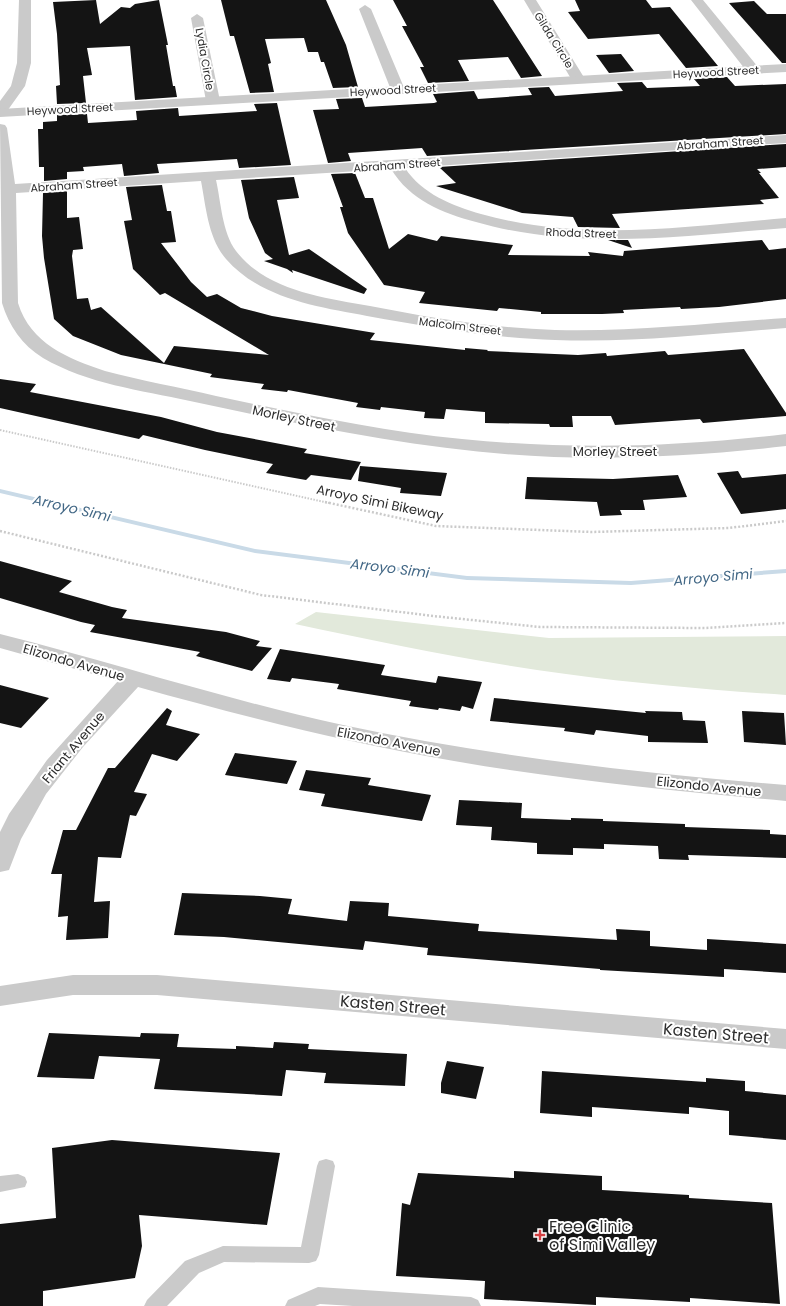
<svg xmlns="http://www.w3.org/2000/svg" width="786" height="1306" font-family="Poppins,sans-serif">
	<rect width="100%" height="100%" fill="#fff"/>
	<path fill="#e2e9db" d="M 316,612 L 549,638 L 786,636 L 786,695 C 713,690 639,684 566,674 C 475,662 385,643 295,624 Z"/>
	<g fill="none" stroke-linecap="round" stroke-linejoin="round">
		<path fill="#c9dae7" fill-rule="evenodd" d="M 0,489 L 255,549 L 467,576 L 631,581 L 786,569 L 786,573 L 631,585 L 467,580 L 255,553 L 0,493 Z"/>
	</g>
	<path fill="#141414" d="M 96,0 L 100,24 L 121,7 L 130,8 L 135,4 L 159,0 L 168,45 L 166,45 L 173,86 L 175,86 L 177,97 L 135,100 L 130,46 L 87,48 L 92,75 L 83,76 L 86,103 L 57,104 L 56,86 L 60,85 L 57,34 L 53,2 Z
		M 221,0 L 326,0 L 346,45 L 358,87 L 333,88 L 324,62 L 321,62 L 318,52 L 308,52 L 304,38 L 265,39 L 271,63 L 268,64 L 274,92 L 250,93 L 234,36 L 230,36 Z
		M 393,0 L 493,0 L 542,76 L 521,78 L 508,57 L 458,60 L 469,81 L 428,83 L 420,67 L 424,67 L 402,26 L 407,26 Z
		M 575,0 L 646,0 L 652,8 L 670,7 L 718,66 L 686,68 L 659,34 L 588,39 L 568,12 L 580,11 Z
		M 754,1 L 767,14 L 786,14 L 786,63 L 782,63 L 729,3 Z
		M 621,54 L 634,71 L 609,73 L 596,55 Z
		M 727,77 L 735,86 L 786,84 L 786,134 L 427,156 L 422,148 L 348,153 L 351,161 L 328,163 L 313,110 L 339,109 L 336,99 L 362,98 L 365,107 L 434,103 L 437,102 L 433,94 L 474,91 L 478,99 L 532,95 L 528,88 L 549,87 L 555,96 L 623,91 L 617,83 L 642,82 L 647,88 L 700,86 L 694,79 Z
		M 277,103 L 291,165 L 239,168 L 237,159 L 157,164 L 159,173 L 124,176 L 122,164 L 83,167 L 84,171 L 67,172 L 67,179 L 44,181 L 44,167 L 39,167 L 38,129 L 43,129 L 43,122 L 57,121 L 57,115 L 87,114 L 88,123 L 137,120 L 136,111 L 178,108 L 179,116 L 257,111 L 254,104 Z
		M 786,144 L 786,167 L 757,169 L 761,173 L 759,173 L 779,198 L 760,200 L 764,204 L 612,214 L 620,228 L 578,227 L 573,217 L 522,213 L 436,186 L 456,183 L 439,167 Z
		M 355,173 L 365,198 L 373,198 L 389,249 L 408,234 L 437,241 L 441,236 L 513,245 L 508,255 L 590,256 L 588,252 L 623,256 L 624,251 L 762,240 L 769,250 L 786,248 L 786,299 L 719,307 L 681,309 L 680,307 L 623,310 L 624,313 L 602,314 L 541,314 L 541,312 L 499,308 L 497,311 L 419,303 L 425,292 L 384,285 L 348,233 L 340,207 L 343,207 L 331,174 Z
		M 294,177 L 299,198 L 277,200 L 289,255 L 309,249 L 367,289 L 364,294 L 292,270 L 293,273 L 287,269 L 264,261 L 273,259 L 265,253 L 249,218 L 241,180 Z
		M 162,185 L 167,211 L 171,211 L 176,242 L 161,243 L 191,282 L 207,297 L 217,294 L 241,308 L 272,316 L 375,333 L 370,340 L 465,350 L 465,348 L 488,350 L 487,351 L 578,355 L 606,353 L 607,356 L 665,351 L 668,355 L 744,349 L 786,413 L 786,416 L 703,423 L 700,419 L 615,425 L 611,416 L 572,416 L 573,427 L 550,427 L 549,424 L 485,423 L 485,412 L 446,409 L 444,419 L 424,418 L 425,412 L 381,407 L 380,410 L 356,407 L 358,403 L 288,390 L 287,392 L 261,389 L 264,384 L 210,377 L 212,374 L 121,355 L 73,336 L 54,319 L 44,258 L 42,236 L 43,193 L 67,191 L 67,218 L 79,217 L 83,249 L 73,250 L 72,256 L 77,299 L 88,298 L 91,310 L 101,307 L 164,363 L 174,346 L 269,355 L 165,293 L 160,295 L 133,269 L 124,221 L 132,220 L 126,187 Z
		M 608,240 L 628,240 L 632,248 Z
		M 0,379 L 36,384 L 30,392 L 161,417 L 217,432 L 307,449 L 304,453 L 361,462 L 351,480 L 311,475 L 306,480 L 266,473 L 273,464 L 205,450 L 143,435 L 139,439 L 0,408 Z
		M 360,466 L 447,473 L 441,496 L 400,493 L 401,488 L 358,481 Z
		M 738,471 L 742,478 L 786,474 L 786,509 L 741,514 L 717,473 Z
		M 678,475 L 687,497 L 643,500 L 645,510 L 620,510 L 622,515 L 600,516 L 597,502 L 525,499 L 527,477 L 613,479 Z
		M 0,561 L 72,581 L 59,592 L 112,607 L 127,610 L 122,618 L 226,632 L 260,641 L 256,646 L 272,648 L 252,671 L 196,656 L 200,652 L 90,632 L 95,625 L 81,622 L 0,598 Z
		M 280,649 L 385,665 L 381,675 L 436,683 L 438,676 L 482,682 L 473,709 L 462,706 L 460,711 L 439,708 L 438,710 L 409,706 L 411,701 L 337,689 L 339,684 L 292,678 L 290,682 L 267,679 Z
		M 0,685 L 49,698 L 21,728 L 0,723 Z
		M 494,698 L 646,713 L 645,711 L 682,712 L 683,720 L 705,721 L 708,743 L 648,742 L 648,736 L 596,730 L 594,735 L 564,731 L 565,728 L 490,721 Z
		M 167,708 L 172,711 L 166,725 L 200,734 L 177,761 L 152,754 L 134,792 L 147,794 L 136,816 L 130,815 L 121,858 L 98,857 L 94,902 L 110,901 L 108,938 L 66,940 L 68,916 L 58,917 L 62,874 L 51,874 L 63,830 L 76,830 L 108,768 L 115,768 Z
		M 742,711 L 784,713 L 786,745 L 744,742 Z
		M 235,753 L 297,761 L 287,784 L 225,775 Z
		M 306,770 L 371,778 L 368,785 L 431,795 L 422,821 L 321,806 L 325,794 L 299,790 Z
		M 459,800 L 522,803 L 521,818 L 571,820 L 571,818 L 603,819 L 603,821 L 685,824 L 685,827 L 770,830 L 770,834 L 786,835 L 786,858 L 688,855 L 689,860 L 659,859 L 658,846 L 604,844 L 604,849 L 573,848 L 573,855 L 537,854 L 537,843 L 491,840 L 492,827 L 456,825 Z
		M 182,893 L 260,896 L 292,899 L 288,914 L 347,921 L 350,901 L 389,903 L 388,916 L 479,924 L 478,931 L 617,940 L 616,929 L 650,931 L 650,946 L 707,950 L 707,939 L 786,944 L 786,973 L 724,969 L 724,977 L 600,970 L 600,969 L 427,955 L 428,948 L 365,941 L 363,950 L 224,937 L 174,935 Z
		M 49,1033 L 140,1037 L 141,1033 L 179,1034 L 177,1047 L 236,1049 L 236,1046 L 273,1048 L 274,1042 L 309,1044 L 308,1049 L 407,1054 L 405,1086 L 324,1083 L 326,1073 L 286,1070 L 282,1096 L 154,1089 L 160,1059 L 99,1056 L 94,1079 L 37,1077 Z
		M 447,1061 L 484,1067 L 476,1099 L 441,1093 L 441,1083 Z
		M 542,1071 L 706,1082 L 706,1078 L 745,1081 L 745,1091 L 786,1095 L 786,1140 L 729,1135 L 729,1111 L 689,1107 L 689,1114 L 592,1107 L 592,1117 L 540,1113 Z
		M 112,1140 L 280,1153 L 267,1225 L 139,1215 L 142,1246 L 135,1278 L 43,1291 L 43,1306 L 0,1306 L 0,1224 L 56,1218 L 52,1148 Z
		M 514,1171 L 602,1176 L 602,1190 L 689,1195 L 689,1198 L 772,1203 L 780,1304 L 690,1298 L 690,1302 L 596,1297 L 596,1305 L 484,1299 L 485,1281 L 396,1276 L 402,1203 L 410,1205 L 418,1173 L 514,1178 Z"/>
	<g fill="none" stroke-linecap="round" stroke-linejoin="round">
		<path stroke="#cacaca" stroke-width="2" stroke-dasharray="1.5 1.5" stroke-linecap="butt" d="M 0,430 L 329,503"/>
		<path stroke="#cacaca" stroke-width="2.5" stroke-dasharray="2 2" stroke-linecap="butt" d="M 325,502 L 436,526 L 592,532 L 729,528 L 786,521
			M 0,531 L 261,595 L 433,616 L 540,627 L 705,628 L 786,623"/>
		<path fill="#cacaca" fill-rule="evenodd" d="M 326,1159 L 333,1161 L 335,1166 L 319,1255 L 316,1261 L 309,1263 L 224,1262 L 199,1273 L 167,1306 L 144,1306 L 147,1300 L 185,1261 L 223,1246 L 301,1247 L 317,1166 L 319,1161 Z
			M 18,1174 L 25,1177 L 27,1182 L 25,1187 L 0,1192 L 0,1176 Z
			M 318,1287 L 471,1297 L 478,1300 L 481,1306 L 353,1306 L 320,1304 L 315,1306 L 285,1306 L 288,1300 Z"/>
		<path fill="#cacaca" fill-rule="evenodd" d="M 19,0 L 31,0 L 31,63 L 25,86 L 5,114 L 0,115 L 0,101 L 11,86 L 17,63 Z
			M 524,0 L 536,0 L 585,79 L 583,82 L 573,82 Z
			M 691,0 L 703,0 L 758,67 L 760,70 L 758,73 L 748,73 Z
			M 365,5 L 371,9 L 405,90 L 403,93 L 393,93 L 391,90 L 359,9 Z
			M 197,14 L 203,18 L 220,101 L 218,104 L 208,104 L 206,101 L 191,18 Z
			M 0,124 L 5,125 L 7,128 L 15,184 L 786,135 L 786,143 L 405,168 C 422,194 453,206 481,214 C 581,242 685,227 786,218 L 786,228 C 683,236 577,251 476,222 C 442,213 410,200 391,169 L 216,180 C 221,202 222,232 236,251 C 267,291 324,298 370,306 C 431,318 492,328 555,330 C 632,332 709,323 786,318 L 786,328 C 709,334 632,343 555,340 C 491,338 430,327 367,316 C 318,307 261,299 226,259 C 208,238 206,207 201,181 L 16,193 L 18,303 C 31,344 67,358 105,371 C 142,381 179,387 216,396 C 297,413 379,431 462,439 C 570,450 678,447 786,434 L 786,446 C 709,455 632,459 554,457 C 430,452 311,427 190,401 C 140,390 88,384 43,358 C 22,345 9,326 2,303 Z
			M 0,634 C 115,663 227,700 343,725 C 489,756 637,773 786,785 L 786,801 C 675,791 564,780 454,761 C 347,743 242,716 138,687 L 83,747 L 46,794 L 21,839 L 9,870 L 0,872 L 0,832 L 9,814 L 47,760 L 118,681 L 0,648 Z
			M 73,975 L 157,975 L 786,1029 L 786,1049 L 157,995 L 73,995 L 0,1006 L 0,986 Z"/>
		<path fill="#cacaca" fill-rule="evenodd" d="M 786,64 L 786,72 L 0,117 L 0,109 Z"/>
	</g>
	<path fill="#d43f41" stroke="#fff" stroke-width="1.5" d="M538 1229h4v4h4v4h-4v4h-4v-4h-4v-4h4z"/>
	<g text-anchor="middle" stroke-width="4" stroke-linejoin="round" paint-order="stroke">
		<g font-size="11" fill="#2d2d2d" stroke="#fff">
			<text transform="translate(554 40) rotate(58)" y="4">Gilda Circle</text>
			<text transform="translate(205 59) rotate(80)" y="4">Lydia Circle</text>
			<text transform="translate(716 72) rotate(-3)" y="4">Heywood Street</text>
			<text transform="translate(393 90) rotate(-3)" y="4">Heywood Street</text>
			<text transform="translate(70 109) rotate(-3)" y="4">Heywood Street</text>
			<text transform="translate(720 143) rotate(-4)" y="4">Abraham Street</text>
			<text transform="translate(397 165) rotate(-4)" y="4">Abraham Street</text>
			<text transform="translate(74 185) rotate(-4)" y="4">Abraham Street</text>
			<text transform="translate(581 233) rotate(2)" y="4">Rhoda Street</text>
			<text transform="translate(460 326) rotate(7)" y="4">Malcolm Street</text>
		</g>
		<g font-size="13" fill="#2d2d2d" stroke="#fff">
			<text transform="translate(294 418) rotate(12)" y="5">Morley Street</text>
			<text x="615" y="456">Morley Street</text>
			<text transform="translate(380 502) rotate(12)" y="5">Arroyo Simi Bikeway</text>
			<text transform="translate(74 662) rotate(16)" y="5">Elizondo Avenue</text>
			<text transform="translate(389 741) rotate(11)" y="5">Elizondo Avenue</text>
			<text transform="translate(73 747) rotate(-50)" y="5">Friant Avenue</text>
			<text transform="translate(709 786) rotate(6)" y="5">Elizondo Avenue</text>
		</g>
		<g font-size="14" font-style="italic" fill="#436886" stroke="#fff">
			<text transform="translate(72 508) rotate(13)" y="5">Arroyo Simi</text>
			<text transform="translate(390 568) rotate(7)" y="5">Arroyo Simi</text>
			<text transform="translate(713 577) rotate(-5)" y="5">Arroyo Simi</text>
		</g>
		<g font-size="16" fill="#2d2d2d" stroke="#fff">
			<text transform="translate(393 1005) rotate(5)" y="6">Kasten Street</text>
			<text transform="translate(716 1033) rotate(5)" y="6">Kasten Street</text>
		</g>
		<g font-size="16" fill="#2d2d2d" stroke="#fff" text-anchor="start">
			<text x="549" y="1232">Free Clinic<tspan x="549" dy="18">of Simi Valley</tspan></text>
		</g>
	</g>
</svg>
